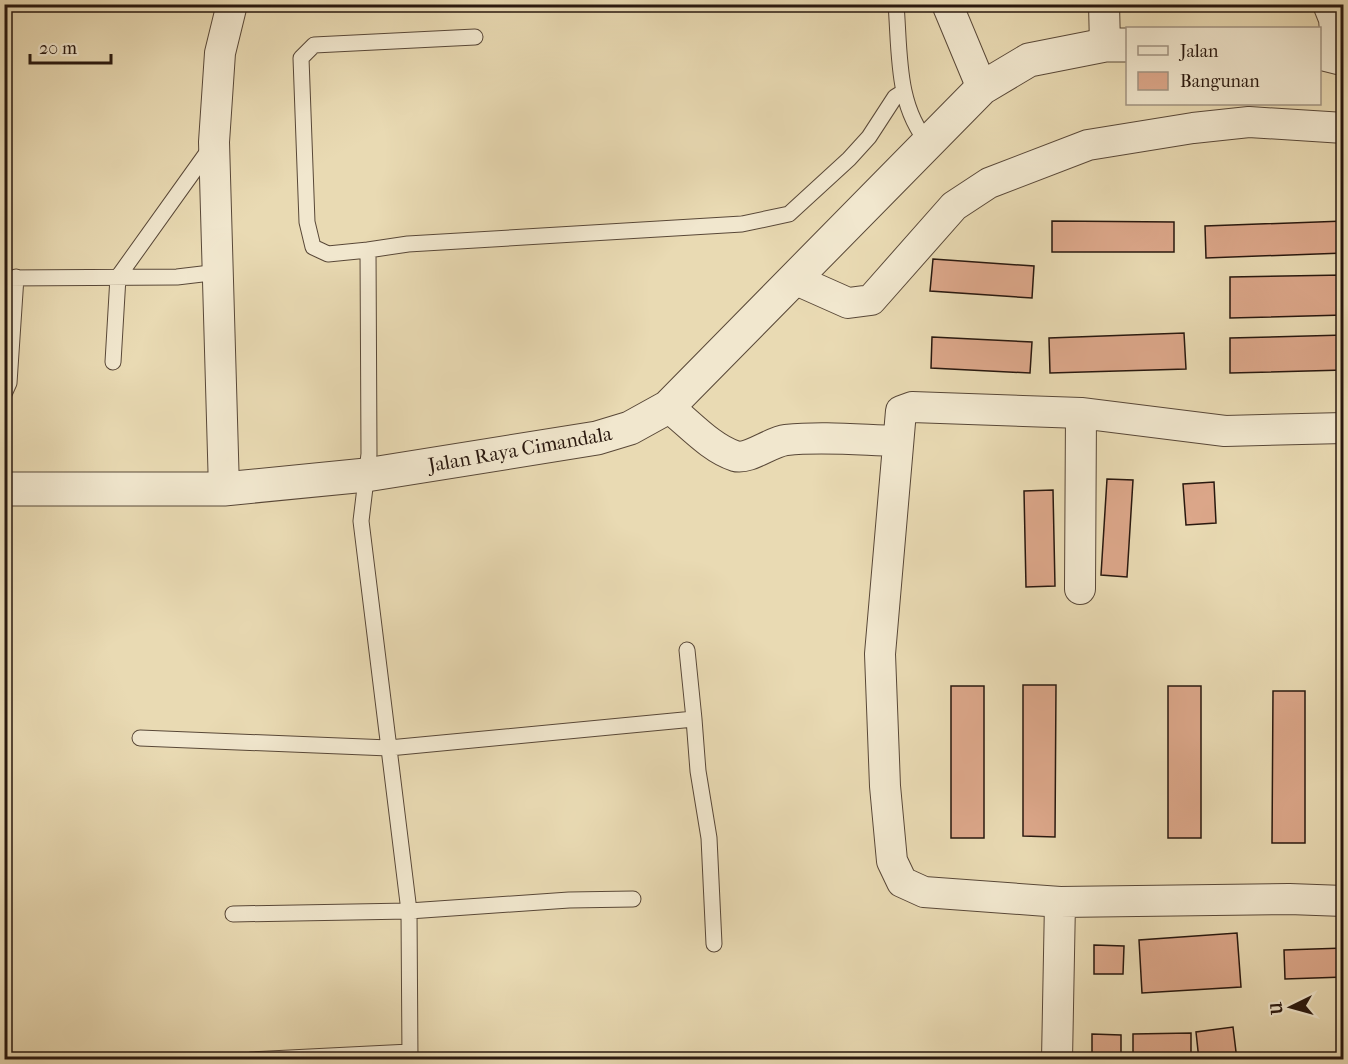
<svg xmlns="http://www.w3.org/2000/svg" width="1348" height="1064" font-family="'IM FELL French Canon',serif">
	<rect width="100%" height="100%" fill="#e9dab3"/>
	<filter id="stains"><feTurbulence type="fractalNoise" baseFrequency=".00333" numOctaves="4"/><feColorMatrix values="0 0 0 0 .2 0 0 0 0 .09 0 0 0 0 .02 0 0 0 .5 -.17"/></filter>
	<radialGradient id="worn" r=".72"><stop offset=".6" stop-color="#630" stop-opacity="0"/><stop offset="1" stop-color="#630" stop-opacity=".3"/></radialGradient>
	<path fill="#dca78a" stroke="#29180f" stroke-width="1.5" d="M 1167,4 L 1225,4 L 1225,9 Z
		M 1052,221 L 1174,222 L 1174,252 L 1052,252 Z
		M 1344,221 L 1344,253 L 1206,258 L 1205,226 Z
		M 933,259 L 1034,266 L 1032,298 L 930,291 Z
		M 1344,275 L 1344,315 L 1230,318 L 1230,277 Z
		M 1184,333 L 1186,369 L 1050,373 L 1049,338 Z
		M 1344,335 L 1344,370 L 1230,373 L 1230,338 Z
		M 932,337 L 1032,342 L 1030,373 L 931,368 Z
		M 1107,479 L 1133,480 L 1127,577 L 1101,575 Z
		M 1214,482 L 1216,523 L 1186,525 L 1183,484 Z
		M 1053,490 L 1055,586 L 1026,587 L 1024,491 Z
		M 1023,685 L 1056,685 L 1055,837 L 1023,836 Z
		M 951,686 L 984,686 L 984,838 L 951,838 Z
		M 1168,686 L 1201,686 L 1201,838 L 1168,838 Z
		M 1273,691 L 1305,691 L 1305,843 L 1272,843 Z
		M 1237,933 L 1241,987 L 1142,993 L 1139,940 Z
		M 1094,945 L 1124,946 L 1123,974 L 1094,974 Z
		M 1344,948 L 1344,977 L 1285,979 L 1284,950 Z
		M 1233,1027 L 1237,1060 L 1199,1060 L 1196,1032 Z
		M 1191,1033 L 1191,1060 L 1133,1060 L 1133,1034 Z
		M 1092,1034 L 1121,1035 L 1121,1060 L 1092,1060 Z"/>
	<g fill="none" stroke-linecap="round" stroke-linejoin="round">
		<defs>
			<path id="service" d="M 896,4 C 900,53 896,106 929,144
				M 368,250 L 328,254 L 313,247 L 307,222 L 301,58 L 314,45 L 475,37
				M 4,278 L 177,277 L 219,272
				M 113,362 L 118,277 L 211,147
				M 4,394 L 9,383 L 16,277
				M 694,719 L 698,771 L 709,838 L 714,944
				M 140,738 L 389,748 L 694,719 L 687,650
				M 233,914 L 409,911 L 569,900 L 633,899
				M 251,1060 L 410,1052
				M 410,1060 L 409,911 L 361,521 L 369,454 L 368,250 L 408,244 L 742,224 L 789,214 L 849,159 L 869,137 L 895,97 L 903,92"/>
			<path id="minor" d="M 947,4 L 982,88
				M 1104,4 L 1105,45
				M 1328,4 L 1334,19 L 1337,56
				M 794,279 L 848,303 L 871,300 L 954,206 L 989,183 L 1088,145 L 1193,128 L 1249,122 L 1344,128
				M 668,407 C 688,422 710,448 735,456 C 749,460 770,442 786,440 C 823,436 861,440 897,441
				M 1344,428 L 1225,431 L 1081,413 L 912,407 L 901,411 L 880,654 L 885,786 L 892,861 L 902,882 L 924,892 L 1060,902 L 1289,899 L 1344,901
				M 224,489 L 214,142 L 220,53 L 232,4
				M 1080,589 L 1081,413
				M 1057,1060 L 1060,902"/>
			<path id="tertiary" d="M 1320,53 L 1344,59
				M 4,489 L 224,489 L 366,475 L 597,438 L 630,428 L 668,407 L 982,88 L 1029,60 L 1105,45 L 1128,45"/>
		</defs>
		<use href="#service" stroke="#594838" stroke-width="17"/>
		<use href="#minor" stroke="#594838" stroke-width="32"/>
		<use href="#tertiary" stroke="#594838" stroke-width="35"/>
		<use href="#service" stroke="#f1e7ce" stroke-width="15"/>
		<use href="#minor" stroke="#f1e7ce" stroke-width="30"/>
		<use href="#tertiary" stroke="#f1e7ce" stroke-width="33"/>
	</g>
	<g text-anchor="middle" stroke-width="4.5" stroke-linejoin="round" paint-order="stroke">
		<g font-size="20" fill="#29180f" stroke="#f1e7ce">
			<text transform="translate(520 449) rotate(-10)" y="7">Jalan Raya Cimandala</text>
		</g>
	</g>
	<rect width="1348" height="1064" fill="none" stroke="#e9dab3" stroke-width="24"/>
	<rect x="6" y="6" width="1336" height="1052" fill="none" stroke="#29180f" stroke-width="3"/>
	<rect x="12" y="12" width="1324" height="1040" fill="none" stroke="#29180f" stroke-width="1.5"/>
	<rect x="1126" y="27" width="195" height="78" fill="#f1e7ce" stroke="#a19482" stroke-width="1.5"/>
	<rect x="1138" y="46" width="30" height="9" fill="#f1e7ce" stroke="#a19482" stroke-width="1.5"/>
	<text x="1180" y="57" font-size="18" fill="#29180f">Jalan</text>
	<rect x="1138" y="72" width="30" height="18" fill="#dca78a" stroke="#a19482" stroke-width="1.5"/>
	<text x="1180" y="87" font-size="18" fill="#29180f">Bangunan</text>
	<g transform="translate(1291 1007) rotate(265)" stroke="#f1e7ce" stroke-width="4.5" paint-order="stroke">
	<path d="M0-4.5L10 22L0 15L-10 22Z" fill="#29180f"/>
	<text y="-9" font-size="16" font-weight="bold" text-anchor="middle" fill="#29180f">U</text>
	</g>
	<path d="M30 54v9h81v-9" fill="none" stroke="#29180f" stroke-width="3"/>
	<text x="39" y="54" font-size="18" fill="#29180f" stroke="#f1e7ce" stroke-width="4.5" paint-order="stroke">20 m</text>
	<rect width="100%" height="100%" filter="url(#stains)"/>
	<rect width="100%" height="100%" fill="url(#worn)"/>
</svg>
